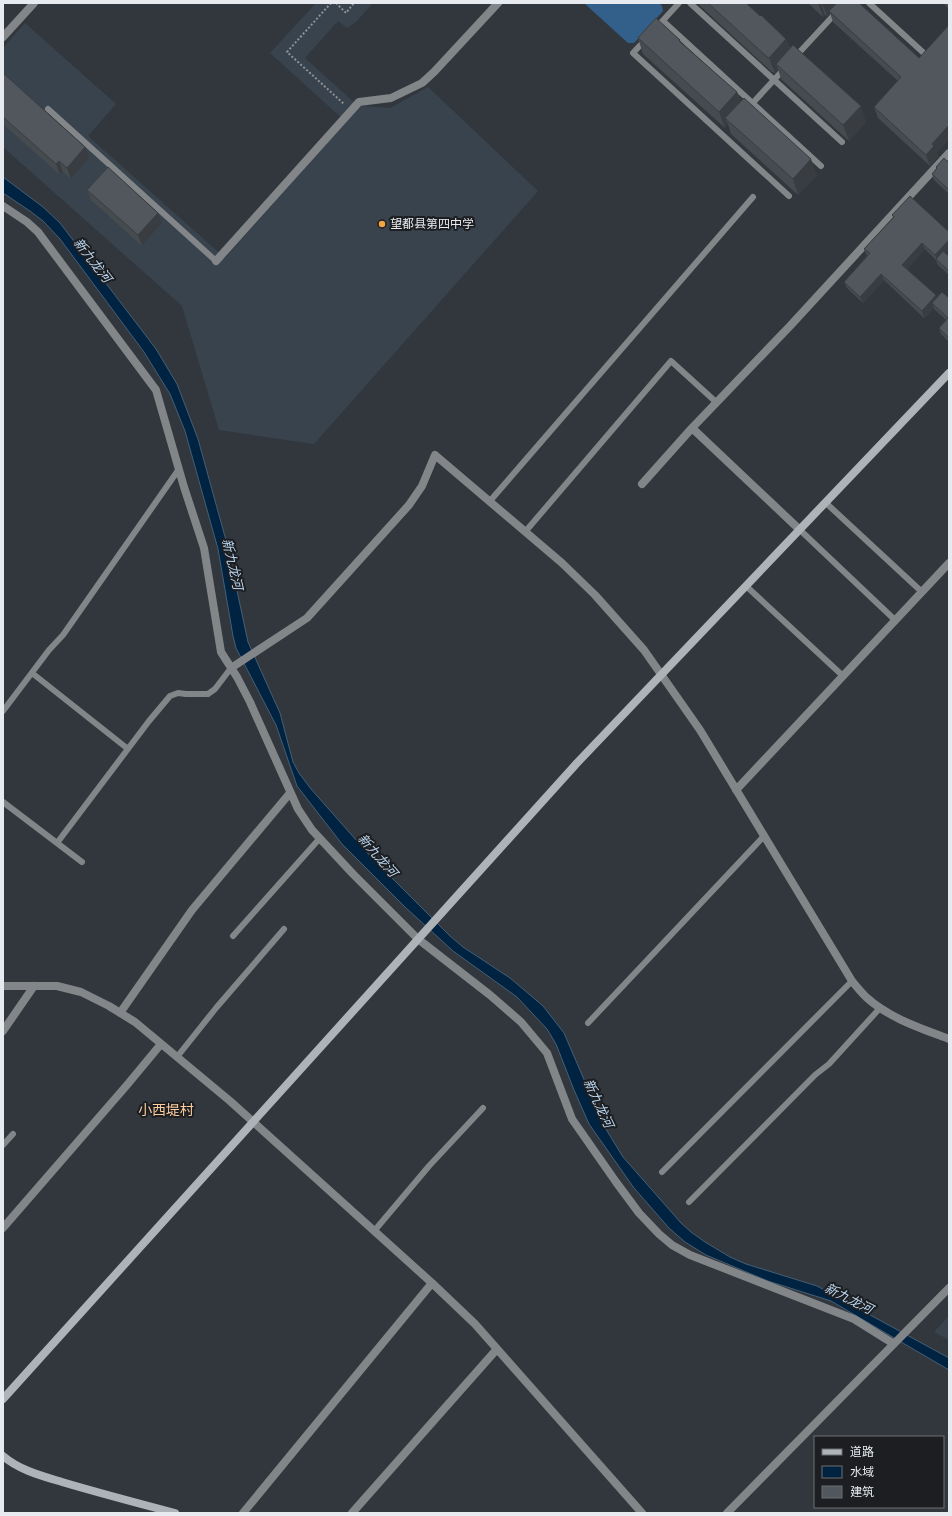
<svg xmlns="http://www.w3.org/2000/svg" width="952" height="1516" font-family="'Noto Serif','Noto Sans SC',serif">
	<rect width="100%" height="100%" fill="#32373d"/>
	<path fill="#39434d" d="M 316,3 L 373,3 L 356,22 L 347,28 L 338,21 L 305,58 L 359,107 L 360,106 L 390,108 L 428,87 L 538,191 L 314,444 L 219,430 L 182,306 L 3,147 L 3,48 L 25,23 L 116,104 L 88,136 L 225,258 L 346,122 L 270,53 Z
		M 949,1316 L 949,1340 L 934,1332 Z"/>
	<path fill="#32608a" d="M 584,3 L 659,3 L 662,6 L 663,11 L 634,43 L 628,43 Z"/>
	<path fill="#002342" stroke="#455f76" d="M 3,177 L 43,207 L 60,223 L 156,349 L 177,384 L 198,439 L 227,544 L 248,642 L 280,713 L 293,762 L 299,773 L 311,789 L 372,858 L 450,936 L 463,947 L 510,978 L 543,1006 L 564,1033 L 604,1126 L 623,1157 L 681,1223 L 691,1232 L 705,1242 L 730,1257 L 746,1264 L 817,1286 L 949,1358 L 949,1370 L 831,1301 L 768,1281 L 706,1255 L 685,1242 L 669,1228 L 634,1188 L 589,1124 L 574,1090 L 556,1044 L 547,1029 L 517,997 L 453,951 L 405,907 L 342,844 L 297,786 L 276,725 L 236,648 L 233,636 L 218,549 L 185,431 L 170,394 L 144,352 L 60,239 L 43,221 L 30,211 L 3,193 Z"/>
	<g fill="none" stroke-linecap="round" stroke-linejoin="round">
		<path stroke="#8d9297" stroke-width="2" stroke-dasharray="2 2" stroke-linecap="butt" d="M 331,3 L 287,52 L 344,104
			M 336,3 L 346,13 L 354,3"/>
		<path stroke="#838689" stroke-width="6" d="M 690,3 L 842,142
			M 869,3 L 927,56
			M 663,21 L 821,166
			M 656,28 L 679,3
			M 646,39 L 633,53 L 789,196
			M 796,56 L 845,3
			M 750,106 L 784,69
			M 48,109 L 216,261
			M 490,501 L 753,197
			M 826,503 L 922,592
			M 800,530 L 895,620
			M 525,532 L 671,361 L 716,402
			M 746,586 L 843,676
			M 32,673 L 128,749
			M 3,711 L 49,650 L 63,635 L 179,469
			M 3,802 L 82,862
			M 57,843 L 149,721 L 170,696 L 178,693 L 186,694 L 208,694 L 215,689 L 231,668
			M 233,936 L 320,838
			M 588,1023 L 764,836
			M 177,1057 L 216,1008 L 284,929
			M 3,1145 L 13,1134
			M 662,1172 L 852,981
			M 689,1202 L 815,1075 L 829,1064 L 880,1008
			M 375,1230 L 429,1166 L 483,1108"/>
		<path stroke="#838689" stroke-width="8" d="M 3,37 L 34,3
			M 3,206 L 27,222 L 38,232 L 156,390 L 184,487 L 204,548 L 221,652 L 237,677 L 250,702 L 298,809 L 312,830 L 353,874 L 418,939 L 490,995 L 521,1022 L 547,1053 L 572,1119 L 616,1182 L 639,1213 L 659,1234 L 672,1245 L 690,1255 L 854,1319 L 894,1344
			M 216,261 L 359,102 L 391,98 L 422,83 L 434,72 L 498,3
			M 692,428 L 800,530
			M 642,484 L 692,428 L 790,326 L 949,153
			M 231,668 L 307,618 L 409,505 L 422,486 L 435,455 L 562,563 L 595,595 L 644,650 L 700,730 L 852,981 C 856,986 861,992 866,997 C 889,1018 920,1028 949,1039
			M 736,790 L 949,563
			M 3,986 L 57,986 L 81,992 L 109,1006 L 135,1022 L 230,1101 L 432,1283 L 475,1324 L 642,1513
			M 120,1013 L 192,910 L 290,793
			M 3,1031 L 34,986
			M 3,1228 L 127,1085 L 161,1044
			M 243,1513 L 432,1283
			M 352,1513 L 497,1349
			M 727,1513 L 949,1288"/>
		<path stroke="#aeb3b7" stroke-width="8" d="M 3,1399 L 577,763 L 949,373
			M 3,1456 C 19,1470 42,1476 62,1482 C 99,1493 137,1503 175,1513"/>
	</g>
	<path fill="#464b50" d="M 697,3 L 746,3 L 760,16 L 786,39 L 790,48 L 866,122 L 849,141 L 781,79 L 778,69 L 775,73 L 772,72 Z
		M 808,3 L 859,3 L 919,58 L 937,153 L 938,157 L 930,166 L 878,118 L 874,107 L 898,81 L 833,22 L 830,13 L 827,16 L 825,15 L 823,17 Z
		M 943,3 L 949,3 L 949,9 Z
		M 638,38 L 680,40 L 681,43 L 737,92 L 741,102 L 817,175 L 798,195 L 731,134 L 728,124 L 725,128 L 643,54 Z
		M 3,73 L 89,158 L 71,179 L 63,172 L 60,175 L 3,124 Z
		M 949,163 L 949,194 L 934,180 L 932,174 L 936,169 L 936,167 Z
		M 87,190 L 162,223 L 142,246 L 91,200 Z
		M 892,215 L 949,232 L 949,249 L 945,253 L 949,256 L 949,275 L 938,265 L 936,260 L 925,249 L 907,269 L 936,295 L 937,298 L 949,298 L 949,342 L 941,334 L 939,328 L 946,320 L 934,309 L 934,308 L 924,318 L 884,280 L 863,303 L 847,288 L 844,282 L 867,256 L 864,249 L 893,217 Z"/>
	<path fill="#393d41" d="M 818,3 L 821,3 L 825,15 L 823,17 Z
		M 822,3 L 839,3 L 829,11 L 830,13 L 827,16 Z
		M 786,39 L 792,54 L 776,64 L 778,69 L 775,73 L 769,58 Z
		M 737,92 L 743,108 L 725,118 L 728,124 L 725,128 L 719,112 Z
		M 861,106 L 866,122 L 849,141 L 843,125 Z
		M 949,125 L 949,140 L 937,153 L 938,157 L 930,166 L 926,155 L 932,144 Z
		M 85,147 L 89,158 L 71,179 L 67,168 Z
		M 811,159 L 817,175 L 798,195 L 793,179 Z
		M 59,161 L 63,172 L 60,175 L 56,164 Z
		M 158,213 L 162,223 L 142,246 L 138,235 Z
		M 949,240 L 949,249 L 938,261 L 935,255 Z
		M 922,243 L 925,249 L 905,271 L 902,265 Z
		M 881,274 L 884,280 L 863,303 L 860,297 Z
		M 936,295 L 939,302 L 932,303 L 934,308 L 924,318 L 922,311 Z"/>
	<path fill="#51575d" stroke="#393d41" d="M 708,3 L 746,3 L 760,16 L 761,15 L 786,39 L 769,58 L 766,56 Z
		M 837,3 L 859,3 L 919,58 L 949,25 L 949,125 L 932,144 L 934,146 L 926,155 L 874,107 L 901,77 L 829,11 Z
		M 656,18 L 680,40 L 679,41 L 737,92 L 719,112 L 638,38 Z
		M 793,45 L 861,106 L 843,125 L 776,64 Z
		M 3,73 L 85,147 L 67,168 L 59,161 L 56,164 L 3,117 Z
		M 744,98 L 811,159 L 793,179 L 725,118 Z
		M 944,158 L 949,163 L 949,190 L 932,174 L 937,168 L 936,167 Z
		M 108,167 L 158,213 L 138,235 L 87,190 Z
		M 910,196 L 949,232 L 949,240 L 935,255 L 922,243 L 902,265 L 936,295 L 922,311 L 881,274 L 860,297 L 844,282 L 870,253 L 864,249 L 894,217 L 892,215 Z
		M 943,251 L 949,256 L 949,271 L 936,259 Z
		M 942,292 L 949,298 L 949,338 L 939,328 L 948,318 L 932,303 Z"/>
	<circle fill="#f3a443" stroke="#1c1e21" stroke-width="1.5" cx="382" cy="224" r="4"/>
	<g text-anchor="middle" stroke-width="4" stroke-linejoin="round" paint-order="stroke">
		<g font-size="12" fill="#e7ebef" stroke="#1c1e21" text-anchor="start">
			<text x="390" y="228">望都县第四中学</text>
		</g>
		<g font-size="13" font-style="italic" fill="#bcd7f2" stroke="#1c1e21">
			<text transform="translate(93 260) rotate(52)" y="5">新九龙河</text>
			<text transform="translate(233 564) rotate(77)" y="5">新九龙河</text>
			<text transform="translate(378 855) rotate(49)" y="5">新九龙河</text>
			<text transform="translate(599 1103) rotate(65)" y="5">新九龙河</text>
			<text transform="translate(849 1298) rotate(27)" y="5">新九龙河</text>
		</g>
		<g font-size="14" fill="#fcce9f" stroke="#1c1e21">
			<text x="166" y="1115">小西堤村</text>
		</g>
	</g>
	<rect width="952" height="1516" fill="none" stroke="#e7ebef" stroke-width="8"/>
	<rect x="814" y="1436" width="130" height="72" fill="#1c1e21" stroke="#6d7073"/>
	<rect x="822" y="1449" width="20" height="6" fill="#aeb3b7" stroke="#6d7073"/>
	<text x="850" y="1456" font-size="12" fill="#e7ebef">道路</text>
	<rect x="822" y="1466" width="20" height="12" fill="#002342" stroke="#6d7073"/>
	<text x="850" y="1476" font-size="12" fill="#e7ebef">水域</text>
	<rect x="822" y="1486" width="20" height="12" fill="#51575d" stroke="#6d7073"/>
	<text x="850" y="1496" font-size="12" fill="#e7ebef">建筑</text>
</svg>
